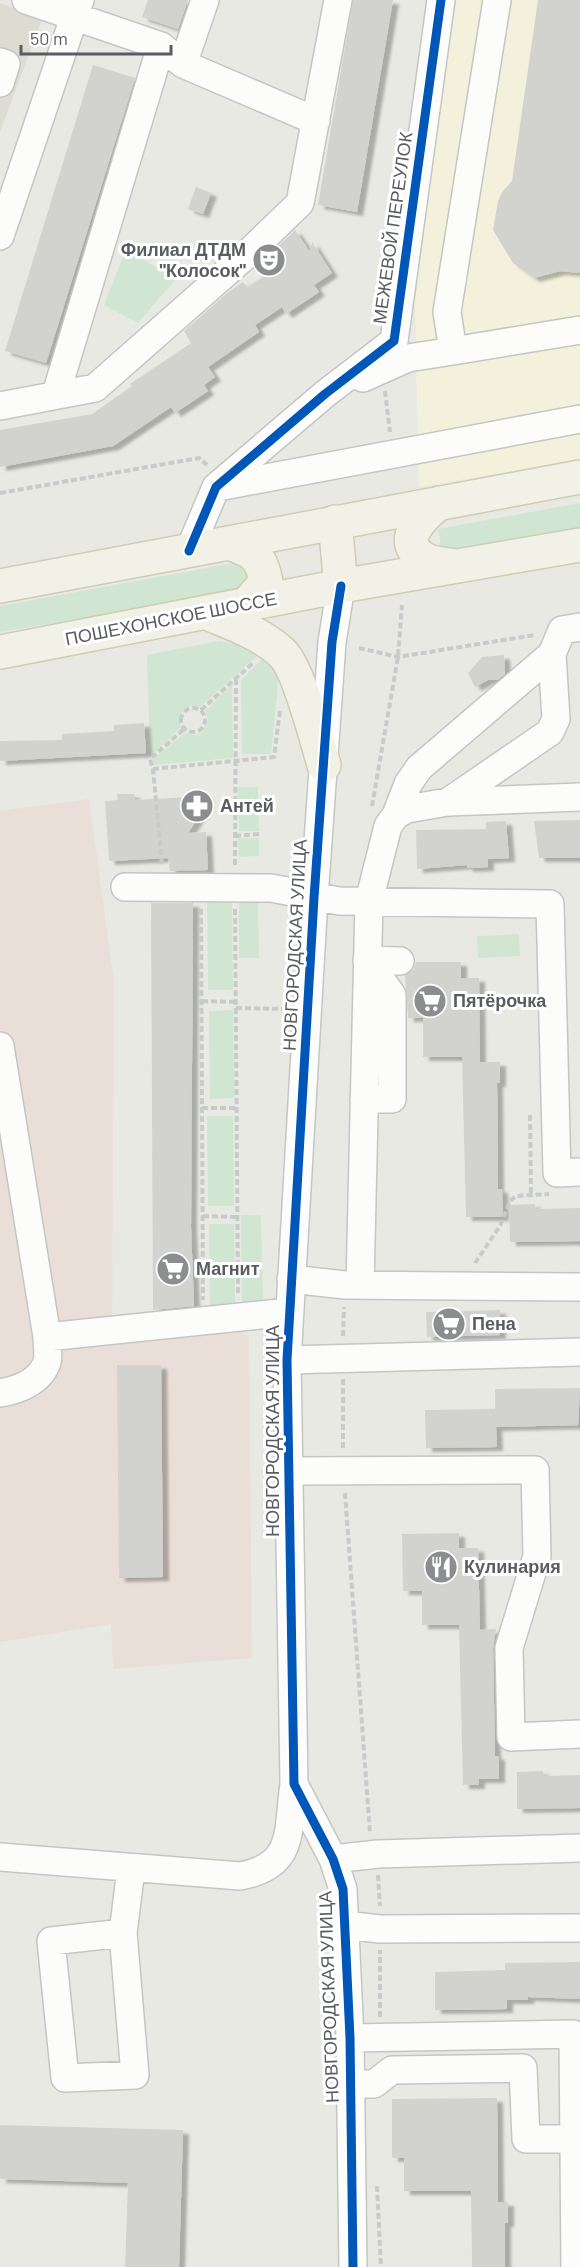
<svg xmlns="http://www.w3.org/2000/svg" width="580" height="2267" font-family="Barlow,sans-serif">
	<defs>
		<filter id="shadow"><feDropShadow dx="6" dy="4" stdDeviation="1.5" flood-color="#0004"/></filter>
	</defs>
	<rect width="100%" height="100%" fill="#e9e9e4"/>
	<path fill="#f3f1dc" d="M 453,0 L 580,0 L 580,459 L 419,487 L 415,302 Z"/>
	<path fill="#dddcd3" d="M 0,3 L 42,19 L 0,132 Z"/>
	<path fill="#e9ded8" d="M 89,799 L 114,982 L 112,1340 L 233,1327 L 249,1337 L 252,1658 L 113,1669 L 111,1624 L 0,1642 L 0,811 Z"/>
	<path fill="#d1e6d2" d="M 126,249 L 176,279 L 138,323 L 104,305 Z
		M 580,503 L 580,529 L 442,554 L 438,529 Z
		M 245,561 L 250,590 L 0,632 L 0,606 Z
		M 219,641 L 240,645 L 259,654 L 200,707 C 185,702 176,713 181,727 L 150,757 L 147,655 Z
		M 264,657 L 279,676 L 271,754 L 242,754 L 241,680 Z
		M 232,685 L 233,758 L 154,765 L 153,759 L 185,733 L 195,735 L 202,732 L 208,720 L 205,711 Z
		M 238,787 L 258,787 L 259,831 L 239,831 Z
		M 238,838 L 259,838 L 259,856 L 239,857 Z
		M 239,897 L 258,897 L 259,958 L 239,958 Z
		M 207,898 L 232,898 L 233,990 L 208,990 Z
		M 519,934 L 520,956 L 478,958 L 477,936 Z
		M 233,1010 L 234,1098 L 210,1099 L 209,1011 Z
		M 207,1116 L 233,1116 L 234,1206 L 208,1206 Z
		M 241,1215 L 261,1215 L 263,1303 L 242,1305 Z
		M 209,1224 L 234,1224 L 235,1305 L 210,1306 Z"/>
	<path fill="#d2d2cf" filter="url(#shadow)" d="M 148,0 L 188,0 L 178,29 L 142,17 Z
		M 353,0 L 393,0 L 357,212 L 318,205 Z
		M 538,0 L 580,0 L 580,273 L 560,271 L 534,278 L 513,263 L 493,230 L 498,201 L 502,192 L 512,181 Z
		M 93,65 L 135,78 L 46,363 L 5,351 Z
		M 196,187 L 211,193 L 203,214 L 188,209 Z
		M 295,230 L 310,252 L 312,242 L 332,273 L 314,285 L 319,292 L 286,314 L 282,307 L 255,325 L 259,332 L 208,367 L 215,377 L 204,385 L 208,391 L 175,413 L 171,407 L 113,446 L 0,467 L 0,430 L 92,414 L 132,386 L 130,384 L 191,343 L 184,331 L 226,294 L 243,282 L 247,287 L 275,269 L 267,257 Z
		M 504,655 L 505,674 L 497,680 L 488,680 L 475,687 L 468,673 L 482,657 Z
		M 144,723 L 146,753 L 0,761 L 0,741 L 62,740 L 62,734 L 114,731 L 114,725 Z
		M 197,792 L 206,797 L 207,804 L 188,833 L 206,832 L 208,870 L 170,871 L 168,858 L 109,861 L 105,801 L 118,800 L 117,794 L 134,794 L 135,800 L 188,797 Z
		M 580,820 L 580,858 L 539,858 L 534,821 Z
		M 506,821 L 509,858 L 488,859 L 488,867 L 467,868 L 467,865 L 417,869 L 416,830 L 486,829 L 486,822 Z
		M 151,903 L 193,903 L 191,1227 L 194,1306 L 153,1310 Z
		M 416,962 L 461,962 L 461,978 L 479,978 L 480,1062 L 500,1062 L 500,1083 L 497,1083 L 498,1189 L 502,1189 L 503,1217 L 466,1217 L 462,1057 L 423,1057 L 423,1018 L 408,1018 L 405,975 L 413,970 Z
		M 535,1204 L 536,1209 L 580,1208 L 580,1241 L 510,1242 L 509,1205 Z
		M 500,1310 L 500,1335 L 427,1337 L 426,1312 Z
		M 117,1365 L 161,1365 L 163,1577 L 119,1578 Z
		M 580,1388 L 578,1425 L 496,1427 L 497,1447 L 426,1448 L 425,1410 L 495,1409 L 495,1389 Z
		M 459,1533 L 459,1548 L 478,1548 L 480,1630 L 496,1629 L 493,1648 L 495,1756 L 499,1756 L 499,1779 L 479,1779 L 479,1785 L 463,1785 L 459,1625 L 422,1625 L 422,1591 L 403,1591 L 402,1534 Z
		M 543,1771 L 544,1776 L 580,1775 L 580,1808 L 517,1809 L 517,1772 Z
		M 580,1962 L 580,1999 L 528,1997 L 528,2000 L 507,2000 L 507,2009 L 435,2010 L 435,1972 L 505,1970 L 505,1963 Z
		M 497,2098 L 498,2202 L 508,2202 L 508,2223 L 505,2223 L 505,2267 L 472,2267 L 471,2191 L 404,2191 L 404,2158 L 392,2158 L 392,2099 Z
		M 0,2125 L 183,2130 L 179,2267 L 125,2267 L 128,2183 L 0,2179 Z"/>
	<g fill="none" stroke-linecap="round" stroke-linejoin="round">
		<defs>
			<path id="minor" d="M 26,0 L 161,46 L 183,64 L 205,0
				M 497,0 L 447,312 L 453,351 L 580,330
				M 0,62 L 6,64 L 0,83
				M 183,64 L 316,121
				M 0,236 L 80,0
				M 363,378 L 408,358 L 453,351
				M 56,394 L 161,46
				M 0,406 L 95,388 L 245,256 L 300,203 L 338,0
				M 218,487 L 580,419
				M 189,551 L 216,487 L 325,394 L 394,341 L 441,0
				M 341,586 L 332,642 L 314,898 L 287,1360 L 294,1784 L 333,1859 L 343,1889 L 350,2038 L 353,2267
				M 448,802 L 550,732 L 556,719 L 552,654
				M 396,815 L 408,784 L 419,768 L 552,654 L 562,630 L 580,627
				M 125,887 L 271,888 L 339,901 L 550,904 L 557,1173 L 580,1172
				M 367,960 L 400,961
				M 0,1046 L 47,1337 L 289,1312
				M 364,1099 L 392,1099 L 392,995 L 367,960
				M 291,1279 L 345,1285 L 580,1287
				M 360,1285 L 369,901 L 388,826 L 396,815 L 407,809 L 448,802 L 580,797
				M 287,1360 L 580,1352
				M 0,1393 C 18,1390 40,1382 47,1362 C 49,1355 47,1344 47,1337
				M 289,1471 L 535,1470 L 537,1556 L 509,1648 L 511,1737 L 580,1734
				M 0,1857 L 240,1876 C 296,1866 287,1831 294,1784
				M 333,1859 L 378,1854 L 580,1848
				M 345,1925 L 380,1929 L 580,1928
				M 123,1933 L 135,2075 L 65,2078 L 51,1941 L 123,1933 L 131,1869
				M 350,2038 L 573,2034 L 575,2267
				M 350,2084 L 374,2084 L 392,2070 L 523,2068 L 526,2139 L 574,2139"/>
			<path id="major" d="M 439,503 C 422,517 394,542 426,560 C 433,564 446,564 455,566
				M 335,522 L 341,586
				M 229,543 C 254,552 261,555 266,582 L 247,604
				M 0,586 L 580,477
				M 207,613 C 233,624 260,633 281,652 C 298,666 317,741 324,765
				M 0,652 L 341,586 L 580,545"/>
		</defs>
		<use href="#minor" stroke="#c5c6c4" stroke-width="30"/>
		<use href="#major" stroke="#d0ccb2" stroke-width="36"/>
		<path stroke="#c7cbc9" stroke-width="4" stroke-dasharray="6 3" stroke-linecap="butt" d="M 385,391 L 390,432
			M 0,493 L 199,458 L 207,465
			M 359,648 L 398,657 L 535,635
			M181 720a12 12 0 1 1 24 0a12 12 0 1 1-24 0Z
			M 201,710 L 254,662
			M 153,769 L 274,757 L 280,710
			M 372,806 L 398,657 L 402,605
			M 235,836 L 260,834
			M 162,864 L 153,769 L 150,759 L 184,729
			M 235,865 L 236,680
			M 201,909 L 203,1300
			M 235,909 L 238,1294
			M 202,1001 L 236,1002
			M 236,1008 L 286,1009
			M 202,1108 L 237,1108
			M 530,1115 L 531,1195
			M 203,1216 L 238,1217
			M 475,1263 L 500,1226 L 510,1201 L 516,1196 L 549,1194
			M 343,1336 L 344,1307
			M 343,1379 L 343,1450
			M 345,1493 L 370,1833
			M 378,1875 L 380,1906
			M 380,2017 L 380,1950
			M 377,2186 L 381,2267"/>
		<use href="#minor" stroke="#fcfcfb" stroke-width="27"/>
		<use href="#major" stroke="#f1f1e7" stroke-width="33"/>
		<defs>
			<path id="cycleway" d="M 189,551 L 216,487 L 325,394 L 394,341 L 441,0
				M 341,586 L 332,642 L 314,898 L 287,1360 L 294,1784 L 333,1859 L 343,1889 L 350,2038 L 353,2267"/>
		</defs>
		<use href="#cycleway" stroke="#fff" stroke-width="13"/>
		<use href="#cycleway" stroke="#0057b8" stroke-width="9"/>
	</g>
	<defs>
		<symbol id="theatre-disc" viewBox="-11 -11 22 22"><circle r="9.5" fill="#8b8d8f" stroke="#fff"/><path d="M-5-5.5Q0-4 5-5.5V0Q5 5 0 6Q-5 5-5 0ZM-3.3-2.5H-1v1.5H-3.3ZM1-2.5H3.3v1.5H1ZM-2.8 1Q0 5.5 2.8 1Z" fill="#fff"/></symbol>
		<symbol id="pharmacy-disc" viewBox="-11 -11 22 22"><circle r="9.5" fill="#8b8d8f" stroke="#fff"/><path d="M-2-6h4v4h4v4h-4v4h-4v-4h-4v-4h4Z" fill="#fff"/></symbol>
		<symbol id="supermarket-disc" viewBox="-11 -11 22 22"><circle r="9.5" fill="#8b8d8f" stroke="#fff"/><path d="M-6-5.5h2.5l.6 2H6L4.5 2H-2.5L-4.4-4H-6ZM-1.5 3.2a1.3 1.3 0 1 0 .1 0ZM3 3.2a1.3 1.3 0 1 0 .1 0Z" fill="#fff"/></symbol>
		<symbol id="restaurant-disc" viewBox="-11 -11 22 22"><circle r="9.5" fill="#8b8d8f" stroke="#fff"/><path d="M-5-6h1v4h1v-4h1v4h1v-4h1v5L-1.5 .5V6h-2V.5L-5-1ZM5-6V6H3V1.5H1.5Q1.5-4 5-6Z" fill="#fff"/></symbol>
	</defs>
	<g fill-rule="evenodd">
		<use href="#theatre-disc" x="250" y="241" width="38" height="38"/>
		<use href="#pharmacy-disc" x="178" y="787" width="38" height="38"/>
		<use href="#supermarket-disc" x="411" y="982" width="38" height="38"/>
		<use href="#supermarket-disc" x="154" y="1250" width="38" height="38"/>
		<use href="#supermarket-disc" x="430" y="1305" width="38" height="38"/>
		<use href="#restaurant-disc" x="422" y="1548" width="38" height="38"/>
	</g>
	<g text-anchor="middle" stroke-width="6" stroke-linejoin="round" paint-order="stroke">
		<g font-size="18" fill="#595c61" stroke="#fff">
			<text transform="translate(393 228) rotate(-82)" y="6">МЕЖЕВОЙ ПЕРЕУЛОК</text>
			<text transform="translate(171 619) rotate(-11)" y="6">ПОШЕХОНСКОЕ ШОССЕ</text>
			<text transform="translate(295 945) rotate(-87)" y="6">НОВГОРОДСКАЯ УЛИЦА</text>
			<text transform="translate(273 1431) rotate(-90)" y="6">НОВГОРОДСКАЯ УЛИЦА</text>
			<text transform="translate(329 1997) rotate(-92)" y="6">НОВГОРОДСКАЯ УЛИЦА</text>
		</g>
		<g font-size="18" font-weight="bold" fill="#595c61" stroke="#fff" text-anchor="start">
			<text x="246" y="256" text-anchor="end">Филиал ДТДМ<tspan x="246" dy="21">"Колосок"</tspan></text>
			<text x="220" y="812">Антей</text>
			<text x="453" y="1007">Пятёрочка</text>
			<text x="196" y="1275">Магнит</text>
			<text x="472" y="1330">Пена</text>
			<text x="464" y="1573">Кулинария</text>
		</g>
	</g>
	<path d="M21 45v9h150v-9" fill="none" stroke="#595c61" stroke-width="3"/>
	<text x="30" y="45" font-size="18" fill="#595c61" stroke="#ffffff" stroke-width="4.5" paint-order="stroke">50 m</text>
</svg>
